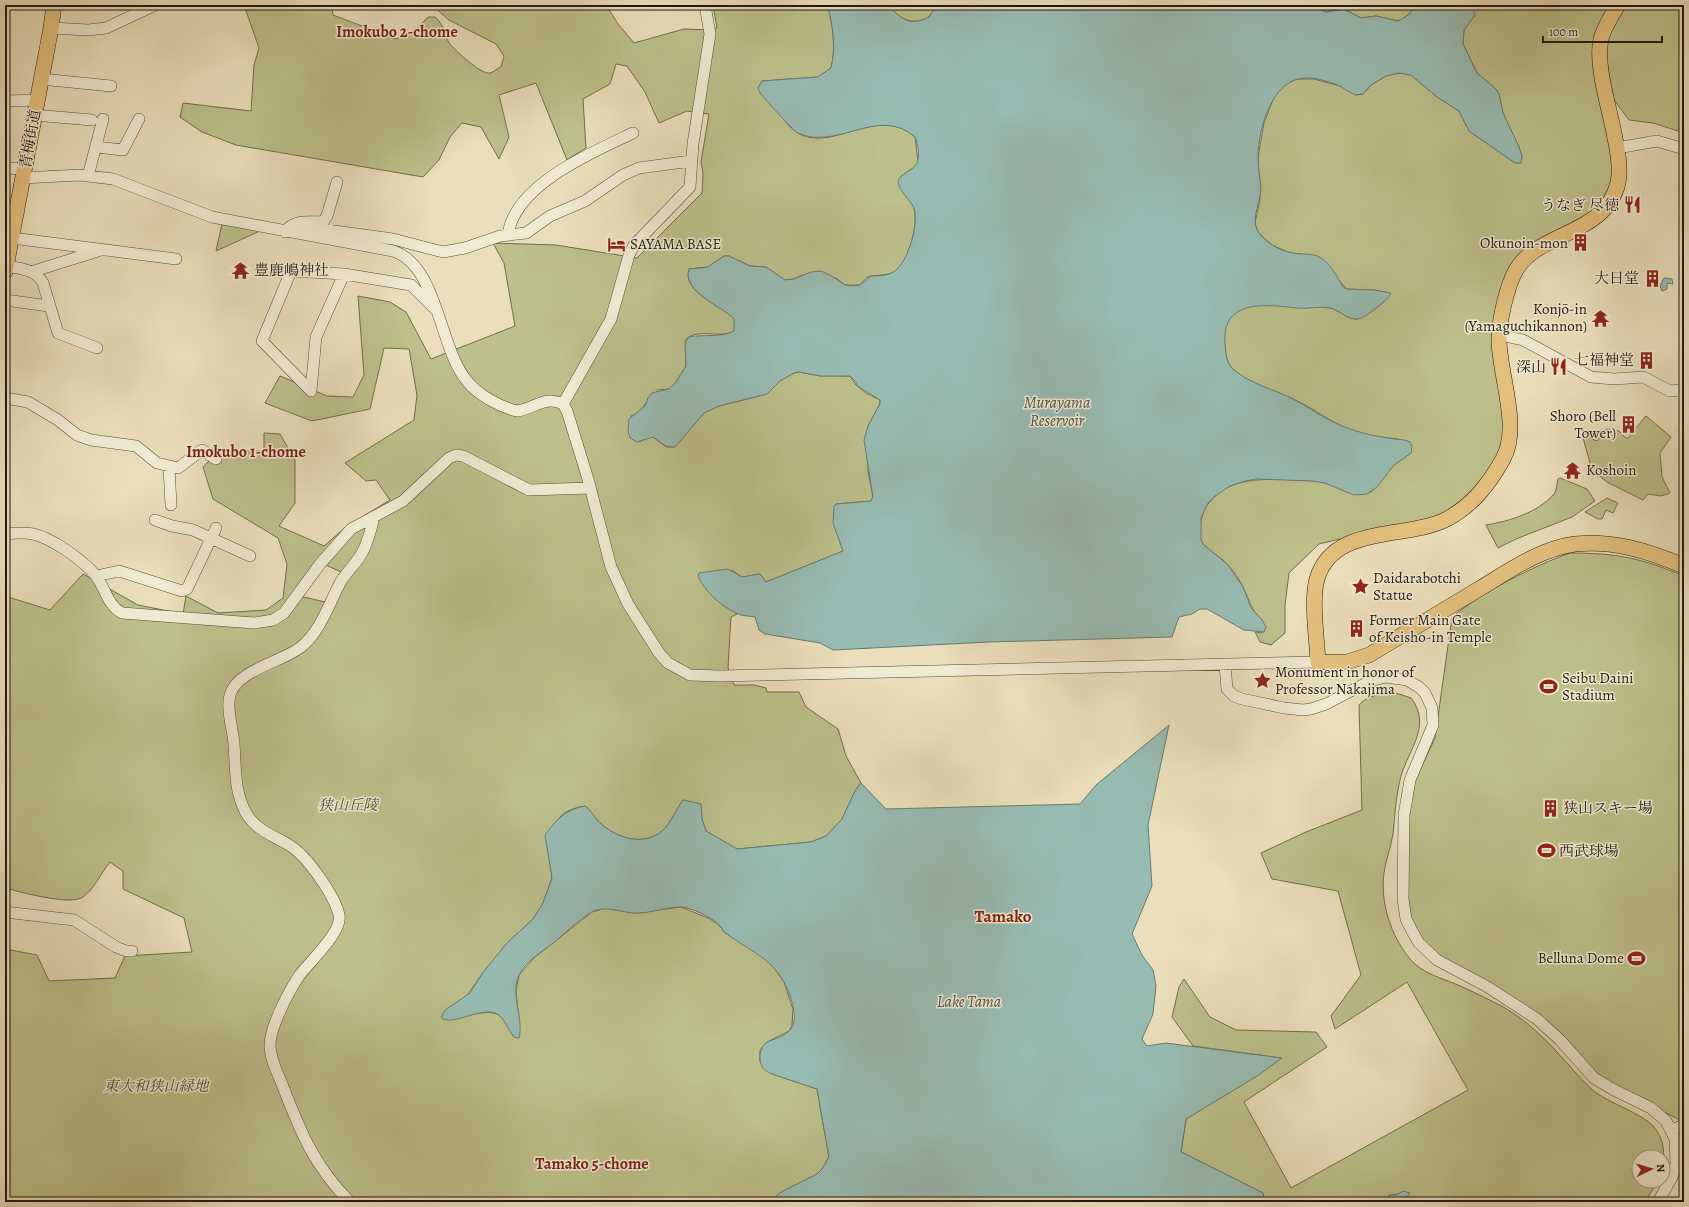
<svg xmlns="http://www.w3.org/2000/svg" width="1689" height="1207" font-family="Alegreya,'Noto Serif JP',serif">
	<rect width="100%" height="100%" fill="#eadfba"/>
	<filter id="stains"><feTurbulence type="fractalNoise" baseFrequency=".005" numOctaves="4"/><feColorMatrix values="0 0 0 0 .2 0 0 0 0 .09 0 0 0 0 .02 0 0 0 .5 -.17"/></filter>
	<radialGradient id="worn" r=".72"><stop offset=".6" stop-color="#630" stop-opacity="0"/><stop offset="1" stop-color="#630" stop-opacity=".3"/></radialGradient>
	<path fill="#bdc08b" stroke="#6f6c4d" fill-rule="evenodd" d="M 244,5 L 332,5 L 333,15 L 396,39 L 416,30 L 428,17 L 435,17 C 446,27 443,35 450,44 C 456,51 481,75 490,73 C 494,72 498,68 501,67 L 504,56 L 496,44 L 449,20 L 432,5 L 606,5 L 618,24 L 634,43 L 684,29 L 711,30 L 717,28 L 713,5 L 824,5 L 828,7 C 833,26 836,49 831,68 L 818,77 L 762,81 L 758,88 C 764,99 774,106 781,116 C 786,121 789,127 796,132 C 832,155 877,103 915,137 L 918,161 L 916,166 L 901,176 C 901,195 906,191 913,206 C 920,221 909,258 898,269 C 890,277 877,274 868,277 C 865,278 862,283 860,285 L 845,285 L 836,278 L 802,275 L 794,279 L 785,280 L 766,267 L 750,266 L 729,256 L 724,256 L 708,267 L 689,269 C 681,292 722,306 735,319 L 734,331 C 720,339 698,328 686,339 L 686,366 L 676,382 L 669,389 L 658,390 L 647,401 L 641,411 L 631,416 L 640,442 L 649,437 L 653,437 L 666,447 L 675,447 L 704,413 L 719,406 L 767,394 L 780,381 L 794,373 L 799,372 L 820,376 L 850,376 L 856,385 L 866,393 L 880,400 L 880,404 L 868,426 L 868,471 L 873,497 L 871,501 L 836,504 L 839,538 L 843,551 L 766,582 L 760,574 L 742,577 L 732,570 L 714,598 L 737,614 L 731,617 L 728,668 L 734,685 L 754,685 L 766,688 L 767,692 L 799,692 L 806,707 L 838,729 L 846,756 L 861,783 L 856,789 L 842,819 L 826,836 L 811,842 L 737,849 L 706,831 L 702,819 L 701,804 L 683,800 C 676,810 671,823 662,831 C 643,847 616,838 599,822 C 594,817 591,810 585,806 C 562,809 553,822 546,842 L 549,851 L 552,878 L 543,903 L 533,919 L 507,943 L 480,977 L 466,997 L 450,1007 L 453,1019 C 465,1016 491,1008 500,1016 C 506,1021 509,1031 514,1037 L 518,1013 L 516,990 L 519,975 L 534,958 L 592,912 L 605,908 L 635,913 L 681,907 L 708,918 L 718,924 L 725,933 L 759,953 L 771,964 L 784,982 L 793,1009 L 792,1026 L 789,1031 L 767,1042 L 760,1050 L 760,1062 L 772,1074 L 817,1089 L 829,1157 L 822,1169 L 817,1174 L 781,1192 L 770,1202 L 5,1202 L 5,949 L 37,955 L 49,981 L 115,978 L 125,956 L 192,952 L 184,918 L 123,889 L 123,871 L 110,862 C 101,873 95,888 83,897 C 70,906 21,892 5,888 L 5,754 L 8,754 L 9,722 L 5,721 L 5,596 L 50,610 L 83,574 L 138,605 L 183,614 L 186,596 L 218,613 L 266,610 L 283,598 L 287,564 L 278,538 L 213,499 L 203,467 L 219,451 L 264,451 L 264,433 L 280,434 L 295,460 L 295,503 L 279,526 L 324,546 L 347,526 L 390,500 L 376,480 L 366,481 L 345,463 L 414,420 L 417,395 L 409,349 L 384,348 L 370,409 L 312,421 L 265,403 L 280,376 L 327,396 L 353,397 L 364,375 L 358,296 L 390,302 L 406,312 L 431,359 L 515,326 L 504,263 L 493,243 L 556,245 L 637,258 L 702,193 L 703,173 L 701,162 L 709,114 L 687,111 L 659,123 L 645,92 L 627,66 L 616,64 L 610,84 L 583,99 L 586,148 L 567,160 L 536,83 L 499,95 L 509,137 L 499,159 L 481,127 L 462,123 L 450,137 L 439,160 L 423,177 L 236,145 L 202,132 L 180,117 L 183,103 L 251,111 L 254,65 L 259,48 ZM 321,563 L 348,575 L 334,604 L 299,596 Z
		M 888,5 L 937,5 L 929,17 C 912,26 899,19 888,5 Z
		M 1309,5 L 1417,5 L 1407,16 L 1398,21 L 1376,16 L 1361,18 L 1344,9 L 1326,12 Z
		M 1472,5 L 1618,5 L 1602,37 L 1613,125 L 1612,201 L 1525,260 L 1504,311 L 1509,441 L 1457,513 L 1347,543 L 1340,539 L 1319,544 L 1289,573 L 1285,605 L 1285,633 L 1271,645 L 1260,642 L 1255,632 L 1262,633 L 1262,620 C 1250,608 1250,602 1244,589 C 1240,580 1233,570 1226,563 C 1220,557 1212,552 1205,546 C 1195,537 1201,514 1208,504 C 1229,476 1264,479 1295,480 C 1305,481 1316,480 1325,483 C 1341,488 1355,500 1371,492 L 1394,465 L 1411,453 L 1410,442 C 1394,437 1378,438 1362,434 C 1338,428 1319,411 1297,401 C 1279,392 1246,383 1232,368 C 1223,358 1221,328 1230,317 C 1245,300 1277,305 1297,307 C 1308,309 1319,306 1330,308 C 1339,310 1347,319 1355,319 C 1363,320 1388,301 1390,293 L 1374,290 L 1346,289 L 1339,280 L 1301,254 L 1290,253 L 1272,245 L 1258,232 L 1255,223 L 1260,200 L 1258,157 L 1264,123 L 1274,97 L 1286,84 L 1296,79 L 1314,79 L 1340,86 L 1356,95 L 1363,94 L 1371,85 L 1386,76 L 1399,73 L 1411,75 L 1437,97 L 1459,111 L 1469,131 L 1515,163 L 1521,163 L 1522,156 L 1519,147 L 1503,113 L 1499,94 L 1496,89 L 1477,73 L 1463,44 L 1464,30 L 1475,15 Z
		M 1625,5 L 1684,5 L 1684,133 L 1653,123 L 1629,120 L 1612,97 L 1605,53 L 1606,42 Z
		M 222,224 L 260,231 L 216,251 Z
		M 1646,416 L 1671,437 L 1660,453 L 1662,477 L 1670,493 L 1661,496 L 1648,494 L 1643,500 L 1607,482 L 1592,470 L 1583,438 L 1587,437 L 1597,441 L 1607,429 L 1619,431 L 1627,439 Z
		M 1560,478 L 1587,489 L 1595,501 L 1572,517 L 1516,539 L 1498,548 L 1486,525 C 1510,521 1537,513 1554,494 C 1556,491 1557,484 1558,479 Z
		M 1607,498 L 1618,503 L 1613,513 L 1606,510 L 1602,519 L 1598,519 L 1585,512 Z
		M 1570,553 C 1617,553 1641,558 1684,576 L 1684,1122 L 1612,1086 L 1583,1060 L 1558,1033 L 1441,957 L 1422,940 L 1410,919 L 1408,894 L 1408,822 L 1415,781 L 1435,738 L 1452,617 C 1483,592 1533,566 1570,553 Z
		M 1396,693 L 1411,698 C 1432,725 1409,749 1401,776 C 1396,795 1395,814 1393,834 C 1391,847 1386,859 1384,873 C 1380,903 1391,936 1410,959 C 1422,973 1441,978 1458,985 C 1474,992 1490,1000 1505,1008 C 1529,1022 1549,1043 1567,1063 C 1576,1073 1585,1084 1595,1092 C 1611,1104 1641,1113 1653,1126 C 1663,1137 1665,1150 1663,1163 L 1663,1157 L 1639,1157 L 1639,1181 L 1658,1181 L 1645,1202 L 1403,1202 L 1410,1193 L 1389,1195 L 1385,1202 L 1264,1202 L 1263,1193 L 1181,1152 L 1186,1119 L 1257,1076 L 1281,1058 L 1193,1046 L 1172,1017 L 1179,987 L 1184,979 L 1210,1017 L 1236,1030 L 1316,1032 L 1327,1047 L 1244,1102 L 1291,1188 L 1468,1090 L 1407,982 L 1335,1029 L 1331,1016 L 1361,975 L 1338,891 L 1272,879 L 1261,853 L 1306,832 L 1362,810 L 1359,705 C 1369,694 1382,694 1396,693 Z"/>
	<path fill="#98bcb3" stroke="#687a71" d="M 824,5 L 888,5 C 901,19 910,27 929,17 L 937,5 L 1309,5 L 1326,12 L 1344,9 L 1361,18 L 1376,16 L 1398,21 L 1407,16 L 1417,5 L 1472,5 L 1475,15 L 1464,30 L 1463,44 L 1477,73 L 1496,89 L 1499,94 L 1503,113 L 1519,147 L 1522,156 L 1521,163 L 1515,163 L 1469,131 L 1459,111 L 1437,97 L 1411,75 L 1399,73 L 1386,76 L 1371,85 L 1363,94 L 1356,95 C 1350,93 1345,89 1340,86 C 1330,82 1318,78 1307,78 C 1272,77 1258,129 1258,158 C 1258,168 1260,178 1261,188 C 1261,201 1251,218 1257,230 C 1266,245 1284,253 1301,254 C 1308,254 1315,254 1321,258 C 1331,264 1337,277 1343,287 L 1346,289 L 1374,290 L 1391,293 C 1389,299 1365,318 1358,319 C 1349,320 1340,311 1331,308 C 1319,306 1309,309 1297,308 C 1267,305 1222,298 1225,343 C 1226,353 1226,364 1234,370 C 1247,381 1265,387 1280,393 C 1295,399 1307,407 1320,415 C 1347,431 1374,437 1404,440 L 1410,442 L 1412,446 L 1411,453 L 1394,465 L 1377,487 L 1367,494 L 1354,495 L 1325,483 L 1313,481 L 1256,479 L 1245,481 L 1230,486 L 1215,496 L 1208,503 L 1201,518 L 1201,540 L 1204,545 L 1227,564 L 1243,587 L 1251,608 L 1262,620 L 1266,627 L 1264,632 L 1244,630 L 1207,609 L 1200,609 L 1192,614 L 1179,617 L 1172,637 L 989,642 L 833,650 L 820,643 L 765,634 L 759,630 L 755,617 C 749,616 741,616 736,613 C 721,606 705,592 698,576 L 699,573 L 728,569 L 742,577 L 760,574 L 766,582 L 843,551 L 833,523 L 834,506 L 836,504 L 871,501 L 873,497 L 864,440 L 868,426 L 880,404 L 880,400 L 856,385 L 856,382 L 850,376 L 821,376 L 799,372 L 794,373 L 780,381 L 767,394 L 719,406 L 704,413 L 675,447 L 666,446 L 653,437 L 637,442 L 630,438 L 628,431 L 629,419 L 645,406 L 648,398 L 652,393 L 669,389 L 676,382 L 686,366 L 685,343 L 689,337 C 703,334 721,338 734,331 L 734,319 C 722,306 682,292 689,269 L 708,267 L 724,256 L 729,256 L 750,266 L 766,267 L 785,280 L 794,279 L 811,272 L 821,271 L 830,275 L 845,285 L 850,286 L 860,285 L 871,276 C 879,276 891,276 897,269 C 909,258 919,223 914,208 C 910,199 899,192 898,181 C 902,173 909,173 915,166 C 921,160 918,144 915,137 C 879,105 837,151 798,133 C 791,129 766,100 760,93 L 758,88 L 762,81 L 818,77 L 831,68 C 836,49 833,26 828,8 Z
		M 1664,278 L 1672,279 L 1673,284 L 1667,283 L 1667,289 L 1662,291 L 1660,286 Z
		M 1169,725 L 1148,825 L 1152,886 L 1132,934 L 1142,955 L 1153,970 L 1156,986 L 1153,1014 L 1142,1039 L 1147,1046 L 1166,1043 L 1282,1058 L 1257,1076 L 1186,1119 L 1181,1152 L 1263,1193 L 1264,1202 L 770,1202 L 781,1192 L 817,1174 L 822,1169 L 829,1157 L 817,1089 L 772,1074 C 765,1071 760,1067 760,1059 C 759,1036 779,1043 790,1030 C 800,1019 790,993 784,982 C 770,957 748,950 727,934 C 723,932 722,928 719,925 C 712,917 692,908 681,907 C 665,907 649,914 633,913 C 620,912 604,905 592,912 C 580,918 563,935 552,944 C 541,952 525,962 519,975 C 510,995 524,1018 519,1038 L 514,1037 C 509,1031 506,1022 500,1016 C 486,1002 451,1029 441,1017 L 445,1010 L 470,993 L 484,971 L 507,943 L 533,919 L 543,903 L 552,878 L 545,835 C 556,820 566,809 585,806 C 591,810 594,817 599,822 C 616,838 643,847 662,831 C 671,823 676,810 683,800 L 701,804 L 702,819 L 706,831 L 737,849 L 811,842 L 826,836 L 842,819 L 856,789 L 861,783 L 886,809 L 1080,804 L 1096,785 Z
		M 1403,1191 L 1410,1193 L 1403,1202 L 1385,1202 L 1389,1195 L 1396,1195 Z"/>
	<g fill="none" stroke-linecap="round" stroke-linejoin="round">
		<defs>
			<path id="minor" d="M 51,28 L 88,30 L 106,28 L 155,5
				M 41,79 L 111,86
				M 5,101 L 37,100
				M 34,115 L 92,120
				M 96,147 L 123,150 L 139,119
				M 1617,148 L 1657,141 L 1684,149
				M 5,168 L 24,169
				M 88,176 L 103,119
				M 23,178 L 79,175 L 113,179 L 212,217 L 393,251 C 438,265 439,348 467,381 C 478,395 500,407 517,411 C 534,409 545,395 563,404 L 567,411 L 588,479 L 611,567 L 628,604 L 659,653 L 668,663 L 690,675 L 720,676 L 1318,662
				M 285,232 C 294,219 309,222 323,222 L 327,216 L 337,182
				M 298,233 L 312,228 L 393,239 L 443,252 L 465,248 L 500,236 L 526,233 L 550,216 L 585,201 L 623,175 L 639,168 L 691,161
				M 508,235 C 514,185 593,152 633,133
				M 12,238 L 176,259
				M 7,266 C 22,269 35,269 43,283 L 58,333 L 97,348
				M 34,271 L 98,251
				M 344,274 L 316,337 L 311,391 L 262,341 L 291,271 L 344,274 L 411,285 L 435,309
				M 5,300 L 49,306
				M 1500,335 L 1523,340 L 1591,377 L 1614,379 L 1643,377 L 1670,391 L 1680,390
				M 5,398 L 28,402 L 58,420 L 77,435 L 91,440 L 136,446 L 157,463 L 178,468 L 202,450 L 216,459
				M 563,404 L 611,319 L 629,255 L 634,245 L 690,187 L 693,144 L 710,34 L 705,5
				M 169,467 L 171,505
				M 155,520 L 172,526 L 193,530 L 250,556
				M 5,534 C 14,533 23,532 33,534 C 52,538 84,561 96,576 C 106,589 107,605 122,613 L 254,623 L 273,620 L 284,613 L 320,564 L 351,529 L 403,501 L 449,458 L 456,455 L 463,456 L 529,490 L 590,488
				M 96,576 L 119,571 L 182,591 L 187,589 L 216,528
				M 1225,665 L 1227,689 L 1234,696 L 1242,699 L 1284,708 L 1303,710 L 1311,709 L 1326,704 L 1370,681 L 1386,677 L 1407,680 L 1419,687 L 1425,693 L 1432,708 L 1433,725 L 1410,780 L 1404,815 L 1403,899 L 1406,919 L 1412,931 L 1419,943 L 1437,960 L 1486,986 L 1537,1019 L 1560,1040 L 1594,1078 L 1614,1090 L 1651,1108 L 1666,1121 L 1675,1139 L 1676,1164 L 1672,1177 L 1658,1202
				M 5,912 L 74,920 L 116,947 L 126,951 L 132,951
				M 1672,1130 L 1684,1125
				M 350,1202 C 314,1166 300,1131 282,1084 C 277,1072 270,1058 270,1045 C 270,1027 289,991 299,976 C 309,962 343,932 339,915 C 335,896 308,858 292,847 C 276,836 257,832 246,813 C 234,791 236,769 234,744 C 233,729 226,710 230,695 C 237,670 282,662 301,647 C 320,632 329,604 340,583 C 346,572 356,564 362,553 C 368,542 371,530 374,517"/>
			<path id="major" d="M 1618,5 C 1612,15 1604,27 1601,39 C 1595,66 1610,109 1615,138 C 1618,152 1621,169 1618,183 C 1605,236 1539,231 1516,270 C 1507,286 1499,321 1499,339 C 1499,374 1521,427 1503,459 C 1489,484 1473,505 1447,519 C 1406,540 1333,524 1317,579 C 1311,600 1317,639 1318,662 L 1347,662 L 1369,655 C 1406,633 1442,611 1479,589 C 1509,571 1539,549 1575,544 C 1614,540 1648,551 1684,566
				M 5,272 L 51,28 L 54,5"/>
		</defs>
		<use href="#minor" stroke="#534a3a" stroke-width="12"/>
		<use href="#major" stroke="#21180f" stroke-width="16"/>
		<use href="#minor" stroke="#f1ead2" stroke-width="11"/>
		<use href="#major" stroke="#e5c07d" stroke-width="15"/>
		<path stroke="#21180f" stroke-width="1" d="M 1675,1202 L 1684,1193"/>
	</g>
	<defs>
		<symbol id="restaurant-bare" viewBox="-9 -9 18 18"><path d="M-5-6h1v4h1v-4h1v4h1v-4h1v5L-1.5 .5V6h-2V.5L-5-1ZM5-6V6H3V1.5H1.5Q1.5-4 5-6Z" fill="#8f2418" stroke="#f1ead2" stroke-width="2.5" paint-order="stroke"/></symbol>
		<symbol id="building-bare" viewBox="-9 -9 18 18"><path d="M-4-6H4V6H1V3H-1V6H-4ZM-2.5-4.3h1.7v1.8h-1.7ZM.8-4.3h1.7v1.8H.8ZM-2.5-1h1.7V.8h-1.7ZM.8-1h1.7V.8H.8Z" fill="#8f2418" stroke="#f1ead2" stroke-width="2.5" paint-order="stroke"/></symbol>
		<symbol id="hotel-bare" viewBox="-9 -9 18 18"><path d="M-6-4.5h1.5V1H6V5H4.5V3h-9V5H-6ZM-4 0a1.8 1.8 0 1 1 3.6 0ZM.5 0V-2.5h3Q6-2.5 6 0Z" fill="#8f2418" stroke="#f1ead2" stroke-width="2.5" paint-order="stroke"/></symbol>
		<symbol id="temple-bare" viewBox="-9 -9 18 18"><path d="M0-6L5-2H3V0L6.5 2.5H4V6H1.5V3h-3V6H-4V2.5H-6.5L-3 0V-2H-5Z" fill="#8f2418" stroke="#f1ead2" stroke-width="2.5" paint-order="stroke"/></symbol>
		<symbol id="sight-bare" viewBox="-9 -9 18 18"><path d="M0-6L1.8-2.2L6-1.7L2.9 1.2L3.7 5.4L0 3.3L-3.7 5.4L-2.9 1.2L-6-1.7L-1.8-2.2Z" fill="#8f2418" stroke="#f1ead2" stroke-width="2.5" paint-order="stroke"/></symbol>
		<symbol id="stadium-bare" viewBox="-9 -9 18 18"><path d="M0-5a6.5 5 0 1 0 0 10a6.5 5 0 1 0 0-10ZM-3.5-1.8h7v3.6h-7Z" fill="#8f2418" stroke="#f1ead2" stroke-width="2.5" paint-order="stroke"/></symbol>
	</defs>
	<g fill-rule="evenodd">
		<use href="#restaurant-bare" x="1620" y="192" width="25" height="25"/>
		<use href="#building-bare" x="1568" y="230" width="25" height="25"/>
		<use href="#hotel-bare" x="604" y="232" width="25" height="25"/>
		<use href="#temple-bare" x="228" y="258" width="25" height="25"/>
		<use href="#building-bare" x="1640" y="266" width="25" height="25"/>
		<use href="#temple-bare" x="1588" y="306" width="25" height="25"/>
		<use href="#building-bare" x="1634" y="348" width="25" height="25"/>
		<use href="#restaurant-bare" x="1546" y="354" width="25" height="25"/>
		<use href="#building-bare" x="1616" y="412" width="25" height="25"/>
		<use href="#temple-bare" x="1560" y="458" width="25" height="25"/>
		<use href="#sight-bare" x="1348" y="574" width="25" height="25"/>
		<use href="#building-bare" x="1344" y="616" width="25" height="25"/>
		<use href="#sight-bare" x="1250" y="668" width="25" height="25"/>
		<use href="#stadium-bare" x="1536" y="674" width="25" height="25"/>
		<use href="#building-bare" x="1538" y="796" width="25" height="25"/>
		<use href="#stadium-bare" x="1534" y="838" width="25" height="25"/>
		<use href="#stadium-bare" x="1624" y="946" width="25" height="25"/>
	</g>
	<g text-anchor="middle" stroke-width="3" stroke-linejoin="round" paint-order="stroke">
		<g font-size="15" fill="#21180f" stroke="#f1ead2">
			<text transform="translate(30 139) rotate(-80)" y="5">青梅街道</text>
		</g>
		<g font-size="15" fill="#21180f" stroke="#f1ead2" text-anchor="start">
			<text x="1619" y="210" text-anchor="end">うなぎ 尽徳</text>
			<text x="1568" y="248" text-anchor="end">Okunoin-mon</text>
			<text x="630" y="249">SAYAMA BASE</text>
			<text x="254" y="275">豊鹿嶋神社</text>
			<text x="1639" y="283" text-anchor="end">大日堂</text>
			<text x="1587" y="314" text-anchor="end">Konjō-in<tspan x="1587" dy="17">(Yamaguchikannon)</tspan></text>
			<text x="1634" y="365" text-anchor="end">七福神堂</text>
			<text x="1546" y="372" text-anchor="end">深山</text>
			<text x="1616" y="421" text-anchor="end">Shoro (Bell<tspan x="1616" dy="17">Tower)</tspan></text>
			<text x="1586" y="475">Koshoin</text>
			<text x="1373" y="583">Daidarabotchi<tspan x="1373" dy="17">Statue</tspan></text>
			<text x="1369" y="625">Former Main Gate<tspan x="1369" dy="17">of Keisho-in Temple</tspan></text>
			<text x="1275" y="677">Monument in honor of<tspan x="1275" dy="17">Professor Nakajima</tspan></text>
			<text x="1562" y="683">Seibu Daini<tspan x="1562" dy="17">Stadium</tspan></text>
			<text x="1563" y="813">狭山スキー場</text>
			<text x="1559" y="856">西武球場</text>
			<text x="1624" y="963" text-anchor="end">Belluna Dome</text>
		</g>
		<g font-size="15" font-style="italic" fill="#504a34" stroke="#f1ead2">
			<text x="348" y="810">狭山丘陵</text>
			<text x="156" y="1091">東大和狭山緑地</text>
		</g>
		<g font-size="16" font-weight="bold" fill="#7a1f14" stroke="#f1ead2">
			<text x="397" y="37">Imokubo 2-chome</text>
			<text x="246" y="457">Imokubo 1-chome</text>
			<text x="592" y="1169">Tamako 5-chome</text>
		</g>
		<g font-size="16" font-style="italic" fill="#4b5148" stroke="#f1ead2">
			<text x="1057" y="408">Murayama<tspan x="1057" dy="18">Reservoir</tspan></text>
			<text x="969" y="1007">Lake Tama</text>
		</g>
		<g font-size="17" font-weight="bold" fill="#7a1f14" stroke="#f1ead2">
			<text x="1003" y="922">Tamako</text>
		</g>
	</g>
	<rect width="1689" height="1207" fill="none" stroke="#eadfba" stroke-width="20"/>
	<rect x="6" y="6" width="1677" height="1195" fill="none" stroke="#21180f" stroke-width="2"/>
	<rect x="10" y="10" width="1669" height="1187" fill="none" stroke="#21180f"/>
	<g transform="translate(1651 1169) rotate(85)"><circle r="19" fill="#f1ead2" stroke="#9e9684"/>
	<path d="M0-3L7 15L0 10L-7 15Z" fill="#8f2418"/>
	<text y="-6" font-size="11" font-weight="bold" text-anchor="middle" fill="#21180f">N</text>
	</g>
	<path d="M1543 36v6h119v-6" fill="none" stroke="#21180f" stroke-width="2"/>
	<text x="1549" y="36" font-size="12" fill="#21180f" stroke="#f1ead2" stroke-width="3" paint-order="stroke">100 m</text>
	<rect width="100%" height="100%" filter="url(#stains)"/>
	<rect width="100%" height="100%" fill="url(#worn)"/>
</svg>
